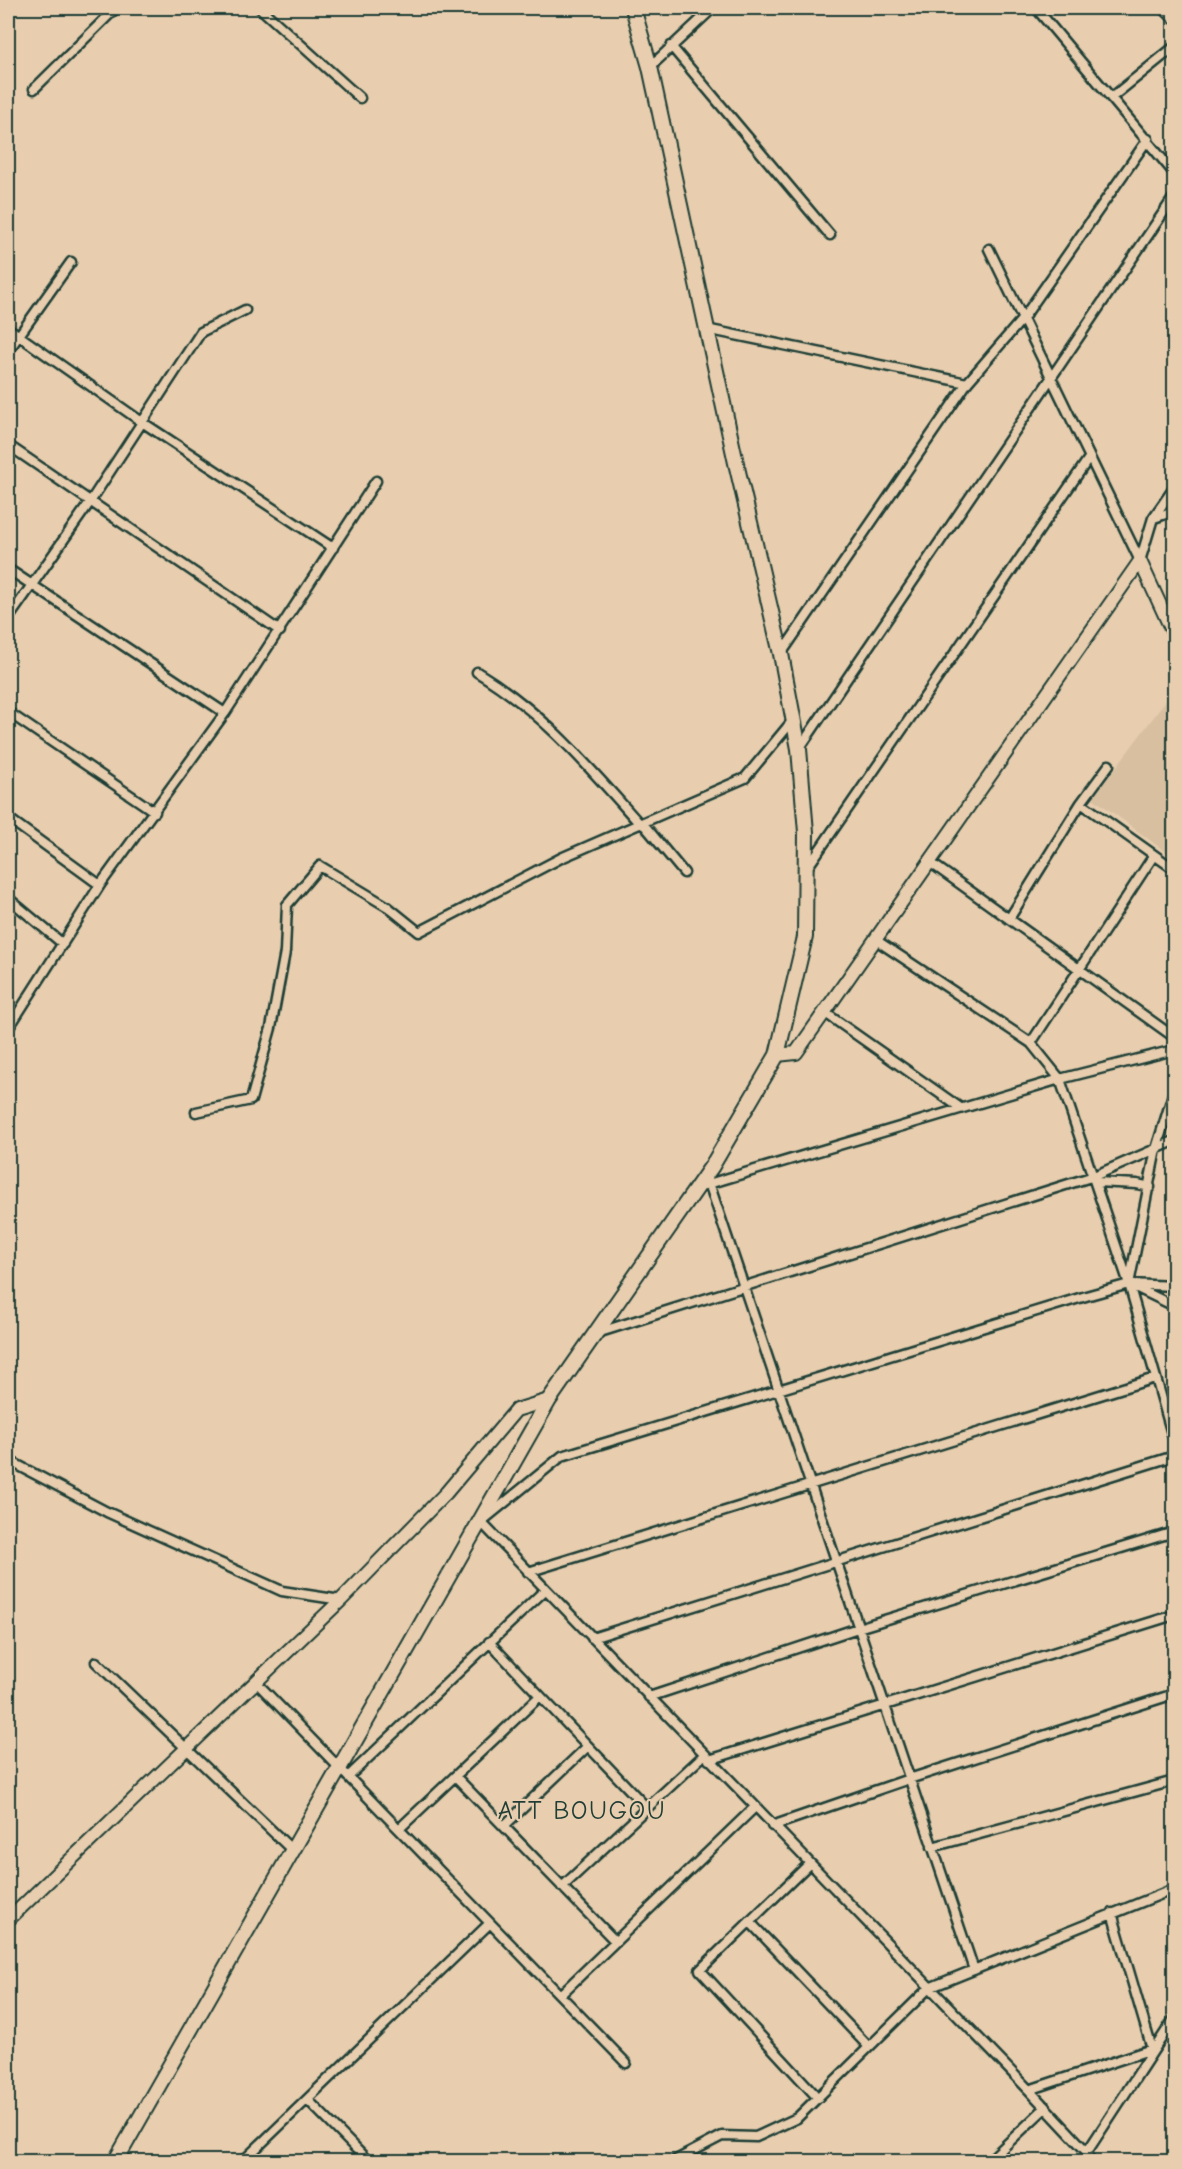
<svg xmlns="http://www.w3.org/2000/svg" width="1182" height="2169" font-family="'Comic Neue',sans-serif">
	<rect width="100%" height="100%" fill="#e8ceaf"/>
	<filter id="ink" filterUnits="userSpaceOnUse"><feTurbulence type="fractalNoise" baseFrequency=".0167" numOctaves="2"/><feDisplacementMap in="SourceGraphic" scale="12" xChannelSelector="R" yChannelSelector="G"/><feConvolveMatrix kernelMatrix="1 2 1 2 8 2 1 2 1" color-interpolation-filters="sRGB"/></filter>
	<g filter="url(#ink)">
		<path fill="#d7bfa0" d="M 1174,690 L 1174,858 L 1093,798 Z"/>
		<g fill="none" stroke-linecap="round" stroke-linejoin="round">
			<defs>
				<path id="street" d="M 260,8 L 360,98
					M 1036,8 L 1174,173
					M 1163,8 L 1174,19
					M 671,46 L 830,235
					M 650,67 L 713,8
					M 34,89 L 116,8
					M 1111,98 L 1174,47
					M 989,249 L 1140,561
					M 8,328 L 142,422 L 333,548
					M 706,329 L 967,383
					M 8,351 L 71,262
					M 8,445 L 280,631
					M 1154,518 L 1174,511
					M 1140,561 L 1153,518 L 1174,488
					M 8,569 L 225,713
					M 8,619 L 90,502 L 201,332 L 245,310
					M 781,654 L 967,383 L 1024,317 L 1148,139
					M 477,672 C 543,712 587,765 638,822 L 645,826 L 684,873
					M 8,712 L 155,812
					M 799,749 L 1174,197
					M 1081,803 L 1174,869
					M 8,818 L 100,885
					M 931,863 L 1174,1037
					M 807,868 L 1089,458
					M 8,898 L 63,944
					M 1009,919 L 1081,803 L 1109,765
					M 876,940 L 1031,1043 L 1060,1079 L 1129,1284 L 1174,1441
					M 824,1012 L 959,1107
					M 8,1029 L 100,885 L 225,713 L 376,481
					M 1031,1043 L 1154,855
					M 196,1112 L 251,1100 L 271,1028 L 285,952 L 287,905 L 320,866 L 388,907 L 419,932 L 561,858 L 745,778 L 794,719
					M 1096,1182 L 1137,1184 L 1150,1187
					M 709,1183 L 974,1970
					M 705,1185 L 1060,1079 L 1174,1050
					M 1129,1284 L 1156,1149 L 1174,1091
					M 1131,1285 L 1174,1306
					M 597,1333 L 1094,1176 L 1174,1141
					M 8,1460 L 107,1512 L 282,1591 L 341,1600
					M 528,1572 L 1155,1378
					M 592,1638 L 1174,1456
					M 489,1642 L 647,1808
					M 96,1662 L 292,1850
					M 256,1682 L 626,2063
					M 649,1697 L 858,1628 L 1174,1532
					M 709,1760 L 1174,1615
					M 455,1776 L 615,1941
					M 348,1777 L 545,1590
					M 505,1825 L 588,1746
					M 772,1826 L 909,1779 L 1174,1694
					M 399,1829 L 540,1696
					M 932,1847 L 1174,1781
					M 809,1864 L 700,1970 L 818,2098
					M 562,1887 L 704,1755
					M 750,1922 L 869,2047
					M 560,1995 L 755,1807
					M 1029,2090 L 1152,2049 L 1112,1913
					M 308,2100 L 369,2162
					M 1087,2152 L 1174,2019
					M 242,2162 L 490,1923
					M 672,2162 L 722,2136 L 756,2137 L 797,2118 L 929,1988 L 1174,1889
					M 988,2162 L 1046,2107
					M 1090,2162 L 1087,2152 L 1029,2090 L 481,1522 L 562,1456 L 1086,1296 L 1129,1284 L 1174,1286"/>
				<path id="secondary" d="M 1140,561 L 1174,635
					M 777,1055 L 796,1053 L 1140,561
					M 8,1920 L 341,1600 L 446,1493 L 516,1410 L 549,1400"/>
				<path id="primary" d="M 115,2162 L 549,1400 L 712,1166 L 777,1055 L 805,937 L 806,832 L 799,749 L 781,654 L 736,463 L 650,67 L 633,8"/>
			</defs>
			<use href="#street" stroke="#1f3d34" stroke-width="13"/>
			<use href="#secondary" stroke="#1f3d34" stroke-width="16"/>
			<use href="#primary" stroke="#1f3d34" stroke-width="18"/>
			<use href="#street" stroke="#e8ceaf" stroke-width="8"/>
			<use href="#secondary" stroke="#e8ceaf" stroke-width="12"/>
			<use href="#primary" stroke="#e8ceaf" stroke-width="14"/>
		</g>
	</g>
	<g text-anchor="middle" stroke-width="4.5" stroke-linejoin="round" paint-order="stroke">
		<g font-size="26" letter-spacing="1.5" fill="#1f3d34" stroke="#e8ceaf">
			<text x="582" y="1819">ATT BOUGOU</text>
		</g>
	</g>
	<rect width="1182" height="2169" fill="none" stroke="#e8ceaf" stroke-width="30"/>
	<rect x="15" y="15" width="1152" height="2139" fill="none" stroke="#1f3d34" stroke-width="2" filter="url(#ink)"/>
</svg>
